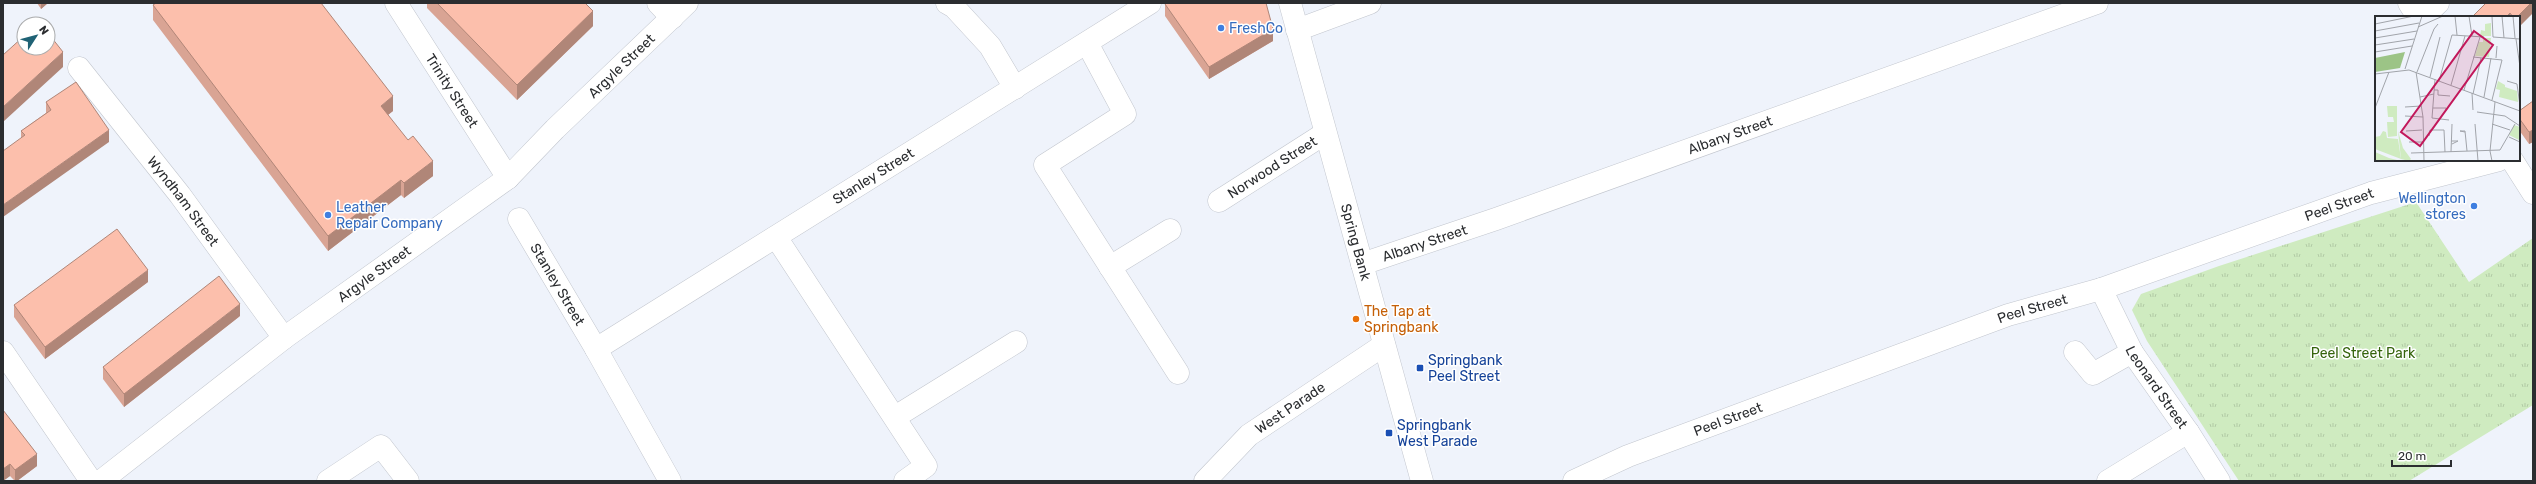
<svg xmlns="http://www.w3.org/2000/svg" width="2536" height="484" font-family="Rubik,sans-serif">
	<defs>
		<pattern id="park-tufts" width="24" height="20" patternUnits="userSpaceOnUse"><rect width="24" height="20" fill="#cfebc0"/><path d="M3 7l-1-3M5 7V3M7 7l1-3M15 17l-1-3M17 17v-4M19 17l1-3" fill="none" stroke="#b2caa5"/></pattern>
	</defs>
	<rect width="100%" height="100%" fill="#eff3fb"/>
	<path fill="url(#park-tufts)" d="M 2416,202 L 2469,282 L 2533,238 L 2533,405 L 2409,481 L 2239,481 L 2147,341 L 2132,310 L 2141,294 L 2219,266 Z"/>
	<g fill="none" stroke-linecap="round" stroke-linejoin="round">
		<defs>
			<g id="minor">
				<path id="s1" d="M 396,3 L 508,178"/>
				<path d="M 658,3 L 672,18"/>
				<path d="M 947,3 L 954,7 L 990,46 L 1015,88"/>
				<path id="s2" d="M 1290,3 L 1422,481"/>
				<path d="M 2409,3 L 2418,17"/>
				<path d="M 2423,17 L 2438,3"/>
				<path d="M 1297,30 L 1370,3"/>
				<path d="M 1087,43 L 1125,114 L 1045,165 L 1178,373"/>
				<path id="s3" d="M 79,68 L 180,195 L 284,338"/>
				<path d="M 2512,160 L 2533,193"/>
				<path id="s4" d="M 1219,201 L 1324,134"/>
				<path id="s5" d="M 519,219 L 596,349"/>
				<path d="M 776,237 L 926,466 L 905,481"/>
				<path id="s6" d="M 1362,264 L 1496,219 L 2097,3"/>
				<path d="M 1110,267 L 1170,230"/>
				<path id="s7" d="M 2101,289 L 2132,352 L 2188,432 L 2219,481"/>
				<path d="M 3,352 L 91,481"/>
				<path d="M 2075,352 L 2093,374 L 2132,352"/>
				<path d="M 895,417 L 1016,342"/>
				<path id="s8" d="M 101,481 L 284,338 L 508,178 L 555,129 L 687,3"/>
				<path d="M 328,481 L 381,446 L 408,481"/>
				<path id="s9" d="M 670,481 L 596,349 L 1150,3"/>
				<path id="s10" d="M 1205,481 L 1249,435 L 1384,345"/>
				<path id="s11" d="M 1574,481 L 1628,456 L 2008,315 L 2101,289 L 2371,193 L 2499,160"/>
				<path d="M 2108,481 L 2188,432"/>
			</g>
		</defs>
		<use href="#minor" stroke="#c2c6ce" stroke-width="23"/>
		<use href="#minor" stroke="#fff" stroke-width="22"/>
	</g>
	<path fill="#d9a494" d="M 37,3 L 48,3 L 41,9 Z
		M 427,3 L 585,3 L 593,26 L 517,100 L 427,8 Z
		M 2533,3 L 2519,17 L 2473,17 L 2473,16 Z
		M 1165,4 L 1273,41 L 1209,79 L 1165,16 Z
		M 153,5 L 393,111 L 388,115 L 433,176 L 404,198 L 401,195 L 328,251 L 153,20 Z
		M 2533,101 L 2533,142 L 2529,144 L 2519,130 L 2519,111 Z
		M 46,102 L 109,142 L 21,138 L 21,131 L 46,113 Z
		M 148,282 L 45,359 L 14,317 L 14,305 Z
		M 240,316 L 124,407 L 103,379 L 103,367 Z
		M 3,410 L 37,466 L 17,481 L 15,481 L 10,476 L 3,481 Z"/>
	<path fill="#b08678" d="M 41,3 L 48,3 L 41,9 Z
		M 2531,3 L 2533,3 L 2533,13 L 2519,27 L 2519,17 L 2517,17 Z
		M 593,11 L 593,26 L 517,100 L 517,85 Z
		M 2510,13 L 2510,17 L 2506,17 Z
		M 1273,29 L 1273,41 L 1209,79 L 1209,67 Z
		M 63,52 L 63,67 L 3,122 L 3,107 Z
		M 393,96 L 393,111 L 381,120 L 381,106 Z
		M 109,130 L 109,142 L 3,217 L 3,205 Z
		M 2533,130 L 2533,142 L 2529,144 L 2529,132 Z
		M 433,161 L 433,176 L 404,198 L 404,183 Z
		M 401,180 L 401,195 L 328,251 L 328,236 Z
		M 148,270 L 148,282 L 45,359 L 45,347 Z
		M 240,304 L 240,316 L 124,407 L 124,394 Z
		M 37,454 L 37,466 L 17,481 L 15,481 L 15,470 Z
		M 10,464 L 10,476 L 3,481 L 3,469 Z"/>
	<path fill="#fcbfac" stroke="#b08678" d="M 156,3 L 321,3 L 393,96 L 381,106 L 408,140 L 413,136 L 433,161 L 404,183 L 401,180 L 328,236 L 153,5 Z
		M 437,3 L 585,3 L 593,11 L 517,85 Z
		M 1166,3 L 1266,3 L 1273,29 L 1209,67 L 1165,4 Z
		M 2486,3 L 2531,3 L 2517,17 L 2513,17 L 2510,13 L 2506,17 L 2475,17 L 2473,16 Z
		M 39,22 L 41,24 L 37,24 Z
		M 48,33 L 63,52 L 3,107 L 3,55 L 24,36 L 24,48 L 48,48 Z
		M 76,82 L 109,130 L 3,205 L 3,151 L 25,135 L 21,131 L 51,110 L 46,102 Z
		M 2533,101 L 2533,130 L 2529,132 L 2519,118 L 2519,111 Z
		M 117,229 L 148,270 L 45,347 L 14,305 Z
		M 219,276 L 240,304 L 124,394 L 103,367 Z
		M 3,410 L 37,454 L 15,470 L 10,464 L 3,469 Z"/>
	<g fill="#3f7fe0" stroke="#fff" stroke-width="1.5">
		<circle cx="1221" cy="28" r="4"/>
		<circle cx="2474" cy="206" r="4"/>
		<circle cx="328" cy="215" r="4"/>
	</g>
	<circle fill="#e8710a" stroke="#fff" stroke-width="1.5" cx="1356" cy="319" r="4"/>
	<g fill="#1a4fb4" stroke="#fff" stroke-width="1.5">
		<rect x="1416" y="364" width="8" height="8" rx="2"/>
		<rect x="1385" y="429" width="8" height="8" rx="2"/>
	</g>
	<g text-anchor="middle" stroke-width="3" stroke-linejoin="round" paint-order="stroke">
		<g font-size="14" fill="#366cbe" stroke="#fff" text-anchor="start">
			<text x="1229" y="33">FreshCo</text>
			<text x="2466" y="203" text-anchor="end">Wellington<tspan x="2466" dy="16">stores</tspan></text>
			<text x="336" y="212">Leather<tspan x="336" dy="16">Repair Company</tspan></text>
		</g>
		<g font-size="14" fill="#2b2d30" stroke="#fff">
			<text dy="5" stroke="none"><textPath href="#s8" startOffset="667">Argyle Street</textPath></text>
			<text dy="5" stroke="none"><textPath href="#s1" startOffset="104">Trinity Street</textPath></text>
			<text dy="5" stroke="none"><textPath href="#s6" startOffset="390">Albany Street</textPath></text>
			<text dy="5" stroke="none"><textPath href="#s4" startOffset="63">Norwood Street</textPath></text>
			<text dy="5" stroke="none"><textPath href="#s9" startOffset="478">Stanley Street</textPath></text>
			<text dy="5" stroke="none"><textPath href="#s3" startOffset="169">Wyndham Street</textPath></text>
			<text dy="5" stroke="none"><textPath href="#s11" startOffset="814">Peel Street</textPath></text>
			<text dy="5" stroke="none"><textPath href="#s2" startOffset="248">Spring Bank</textPath></text>
			<text dy="5" stroke="none"><textPath href="#s6" startOffset="66">Albany Street</textPath></text>
			<text dy="5" stroke="none"><textPath href="#s8" startOffset="343">Argyle Street</textPath></text>
			<text dy="5" stroke="none"><textPath href="#s5" startOffset="76">Stanley Street</textPath></text>
			<text dy="5" stroke="none"><textPath href="#s11" startOffset="490">Peel Street</textPath></text>
			<text dy="5" stroke="none"><textPath href="#s7" startOffset="113">Leonard Street</textPath></text>
			<text dy="5" stroke="none"><textPath href="#s10" startOffset="113">West Parade</textPath></text>
			<text dy="5" stroke="none"><textPath href="#s11" startOffset="166">Peel Street</textPath></text>
		</g>
		<g font-size="14" fill="#c56008" stroke="#fff" text-anchor="start">
			<text x="1364" y="316">The Tap at<tspan x="1364" dy="16">Springbank</tspan></text>
		</g>
		<g font-size="14" fill="#35640c" stroke="#fff">
			<text x="2363" y="358">Peel Street Park</text>
		</g>
		<g font-size="14" fill="#164399" stroke="#fff" text-anchor="start">
			<text x="1428" y="365">Springbank<tspan x="1428" dy="16">Peel Street</tspan></text>
			<text x="1397" y="430">Springbank<tspan x="1397" dy="16">West Parade</tspan></text>
		</g>
	</g>
	<g transform="translate(2375 16)">
		<rect width="145" height="145" fill="#eff3fb"/>
		<path d="M 116,7 L 116,20 L 105,20 L 106,14 L 110,15 L 110,8 ZM 123,65 L 130,69 L 130,71 L 142,75 L 143,86 L 124,81 L 125,74 L 121,73 ZM 12,90 L 22,90 L 22,120 L 13,121 L 12,106 L 19,106 L 18,101 L 13,101 ZM 23,115 L 28,132 L 36,143 L 34,145 L 26,143 ZM 0,136 L 14,142 L 26,145 L 0,145 Z" fill="#cfebc0"/>
		<path d="M 30,36 L 25,52 L 0,56 L 0,42 Z" fill="#9cc486"/>
		<path d="M 108,22 L 116,22 L 114,41 L 100,40 L 104,26 L 108,26 ZM 8,115 L 11,116 L 12,122 L 23,123 L 26,143 L 0,133 L 0,121 L 5,120 Z" fill="#cfebc0"/>
		<path d="M 139,109 L 145,111 L 144,124 L 134,119 Z" fill="#cfebc0"/>
		<path fill="none" stroke="#a1a4aa" stroke-width="1" d="M 80,0 L 82,19M 94,0 L 97,20M 117,0 L 118,21 L 145,23M 127,0 L 129,22M 138,0 L 140,22M 0,8 L 39,0M 43,11 L 68,0M 0,15 L 44,7M 0,22 L 42,15M 141,23 L 145,51M 0,29 L 39,23M 0,36 L 37,30M 98,41 L 127,44 L 117,84M 121,42 L 122,30M 30,53 L 47,0M 41,56 L 48,101 L 49,145M 42,56 L 59,13 L 63,8M 0,58 L 34,54 L 145,95M 55,61 L 65,21M 60,63 L 57,102 L 74,104M 64,65 L 77,19 L 109,21M 132,65 L 142,68 L 145,90M 76,69 L 90,20M 59,74 L 63,74 L 63,79 L 75,80M 89,74 L 105,21M 97,77 L 98,94M 98,78 L 106,42M 45,81 L 59,78M 109,81 L 116,42M 30,91 L 46,90M 0,92 L 14,56M 58,92 L 71,92 L 71,95M 102,96 L 130,100 L 145,110M 30,100 L 48,101M 100,108 L 103,145M 117,108 L 135,114M 31,115 L 47,114M 90,116 L 85,115 L 90,115 L 92,135M 54,120 L 55,114 L 69,114 L 70,136M 134,121 L 145,126M 76,125 L 83,125 L 77,128M 34,126 L 48,126M 76,136 L 77,108M 36,137 L 125,134 L 140,108M 117,145 L 115,135 L 120,86"/>
		<path fill="#c2185b" fill-opacity="0.15" stroke="#c2185b" stroke-width="2" d="M 99,15 L 118,29 L 45,130 L 26,116 Z"/>
		<rect width="145" height="145" fill="none" stroke="#2b2d30" stroke-width="2"/>
	</g>
	<rect width="2536" height="484" fill="none" stroke="#2b2d30" stroke-width="8"/>
	<g transform="translate(36 36) rotate(54)"><circle r="19" fill="#ffffff" stroke="#aaabac"/>
	<path d="M0-3L7 15L0 10L-7 15Z" fill="#1f6275"/>
	<text y="-6" font-size="11" font-weight="bold" text-anchor="middle" fill="#2b2d30">N</text>
	</g>
	<path d="M2392 460v6h59v-6" fill="none" stroke="#2b2d30" stroke-width="2"/>
	<text x="2398" y="460" font-size="12" fill="#2b2d30" stroke="#ffffff" stroke-width="3" paint-order="stroke">20 m</text>
</svg>
